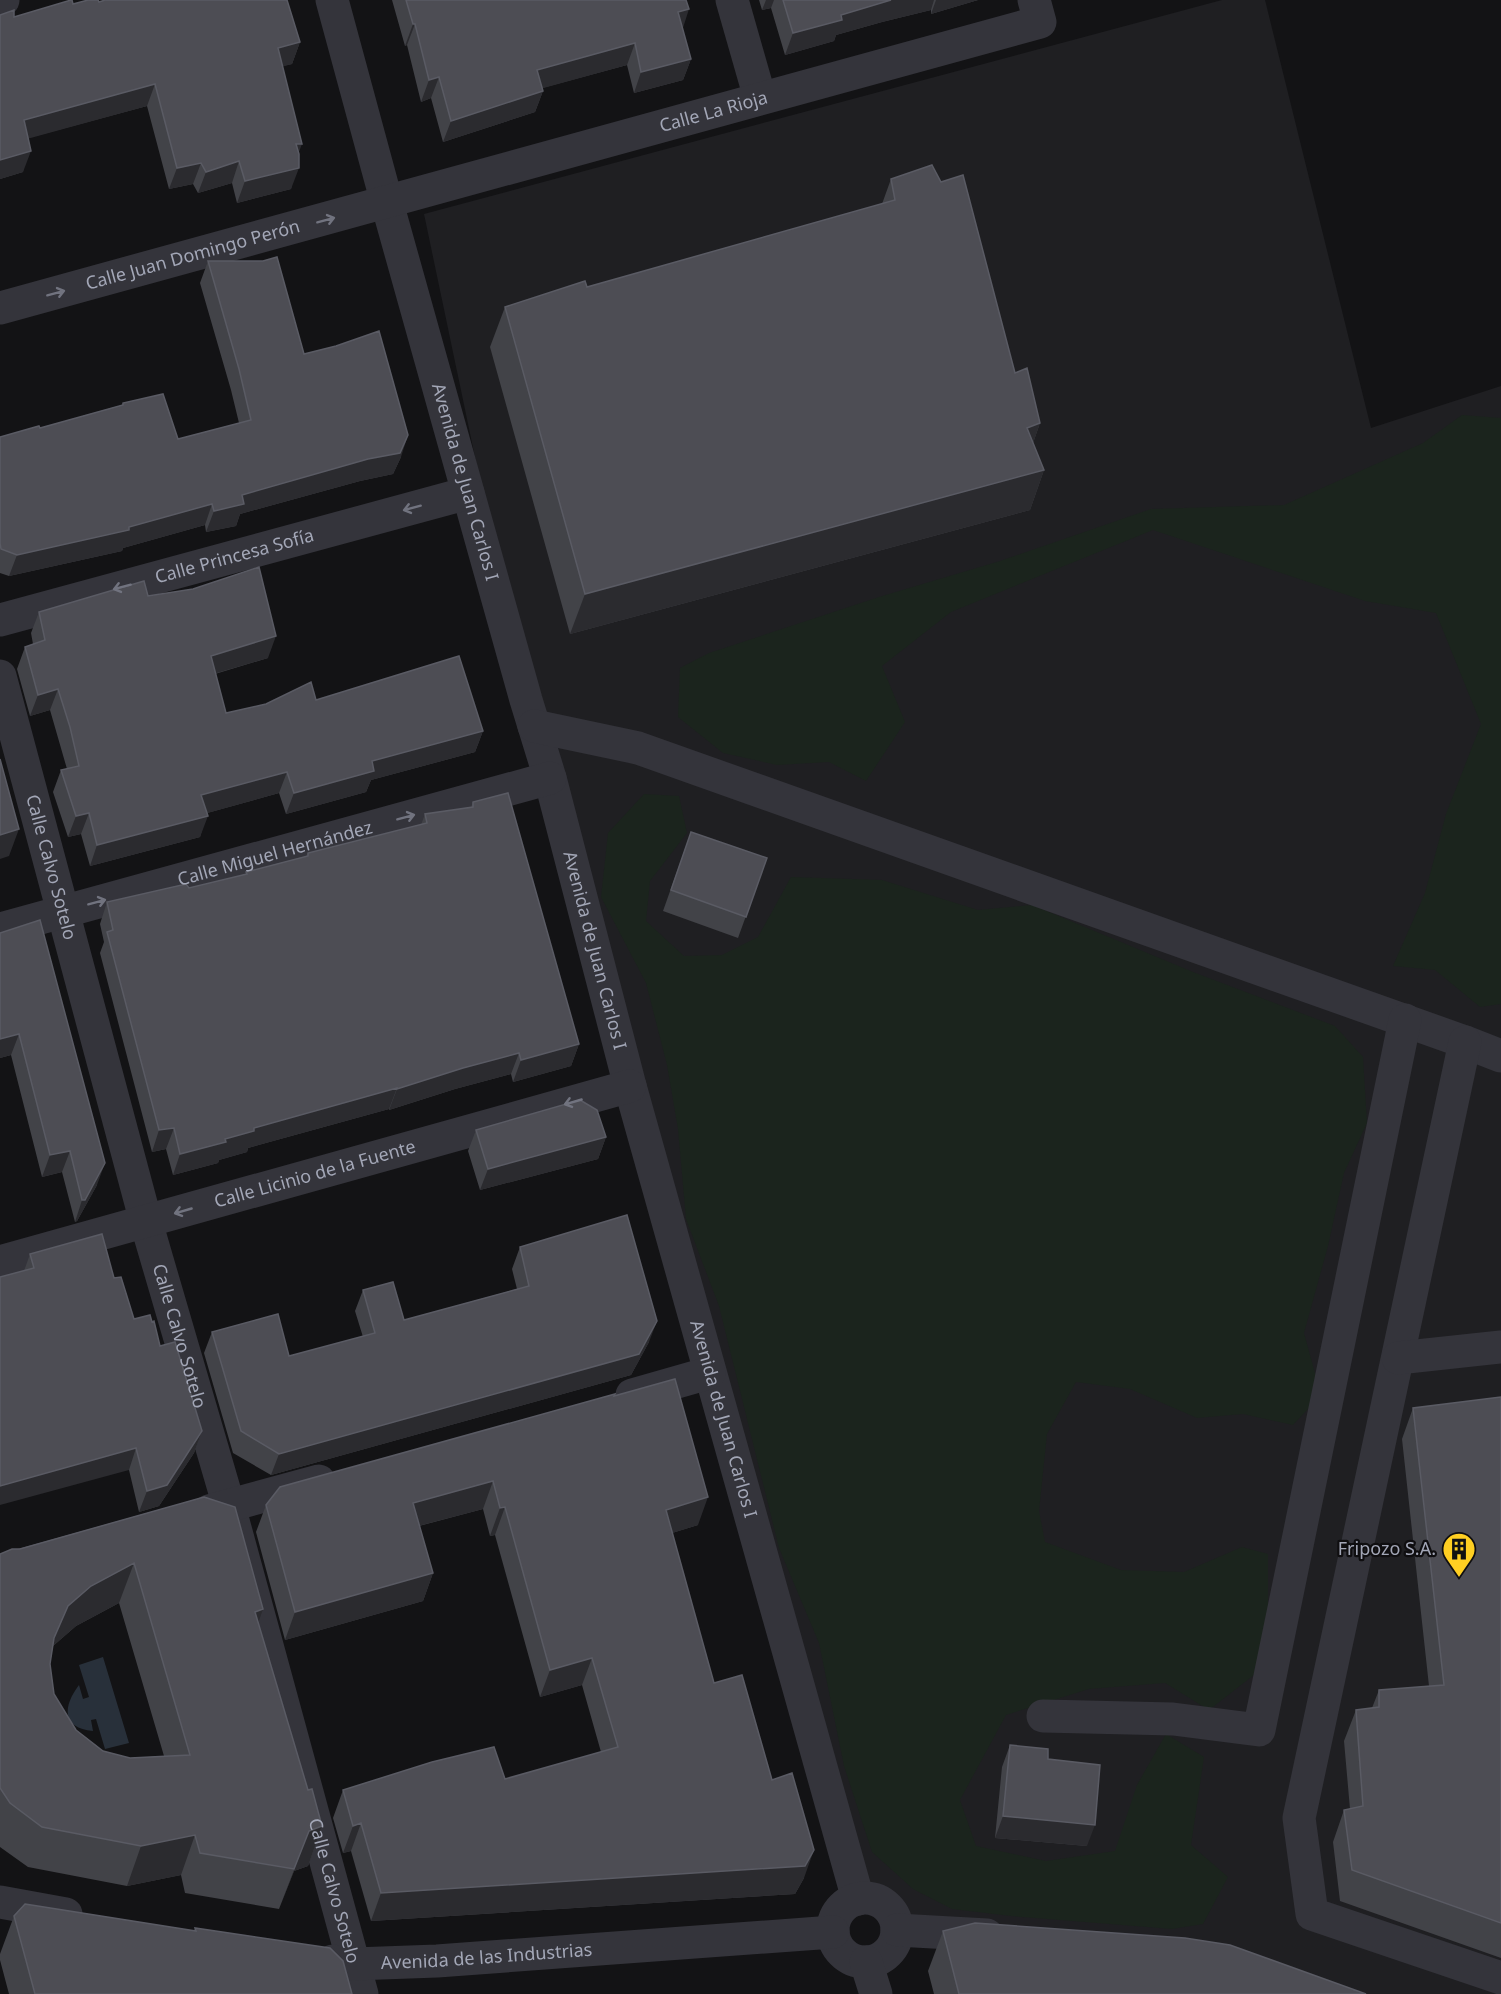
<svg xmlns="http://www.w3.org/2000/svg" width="1501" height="1994" font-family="'Noto Sans',sans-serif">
	<rect width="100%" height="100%" fill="#131315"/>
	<path fill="#1f1f22" d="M 1222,0 L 1265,0 L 1371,428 L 1501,386 L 1501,1994 L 1324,1994 L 895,1921 L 885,1905 L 867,1898 L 526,700 L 424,214 Z"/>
	<path fill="#1b241d" d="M 1462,415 L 1501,418 L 1501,1004 L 1480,1007 L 1435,970 L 1393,966 L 1425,893 L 1446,814 L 1481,724 L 1436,613 L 1365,601 L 1153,530 L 951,612 L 882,666 L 905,722 L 866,781 L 829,762 L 777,765 L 723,753 L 678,717 L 680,668 L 709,653 L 879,597 L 1000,561 L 1151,509 L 1284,505 L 1423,443 Z
		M 644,794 L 679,796 L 687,833 L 650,881 L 646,921 L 684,956 L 722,955 L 758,937 L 791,877 L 882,880 L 978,910 L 1032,905 L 1193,972 L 1335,1026 L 1363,1057 L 1367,1123 L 1344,1173 L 1328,1246 L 1304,1333 L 1321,1395 L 1293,1425 L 1243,1414 L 1197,1418 L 1130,1389 L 1076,1382 L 1047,1434 L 1039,1511 L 1045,1542 L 1121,1570 L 1184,1572 L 1242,1547 L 1268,1554 L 1268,1664 L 1209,1710 L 1165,1683 L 1089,1689 L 1006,1715 L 960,1800 L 976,1846 L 1046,1861 L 1115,1851 L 1137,1785 L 1166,1734 L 1204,1757 L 1191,1845 L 1228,1877 L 1203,1924 L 1172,1929 L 1011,1916 L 952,1909 L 913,1889 L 872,1852 L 844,1766 L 819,1643 L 779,1548 L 719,1306 L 686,1219 L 678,1129 L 667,1065 L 646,983 L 601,897 L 608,833 Z"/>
	<path fill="#28303a" d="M 103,1657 L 129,1743 L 105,1749 L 96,1719 L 91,1720 L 93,1731 C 61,1728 63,1706 79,1685 L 83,1699 L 89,1697 L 79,1665 Z"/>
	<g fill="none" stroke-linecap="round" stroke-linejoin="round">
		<g stroke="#34343b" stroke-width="33">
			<path id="s1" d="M 332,0 L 387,203 L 526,700 L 550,778 L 630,1086 L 858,1899"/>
			<path d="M 732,0 L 760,98"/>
			<path d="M 0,1 L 3,0"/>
			<path id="s2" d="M 0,308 L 1040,22 L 1034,0"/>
			<path id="s3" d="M 0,620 L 468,493"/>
			<path id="s4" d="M 0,676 L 146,1222 L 229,1506 L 362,1994"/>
			<path d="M 534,726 L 638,748 L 1465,1042 L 1501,1056"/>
			<path id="s5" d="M 0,929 L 550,778"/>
			<path d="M 1465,1042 L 1299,1818 L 1312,1914 L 1501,1978"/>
			<path id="s6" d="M 0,1262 L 630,1086"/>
			<path d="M 1398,1358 L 1501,1347"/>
			<path d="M 632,1395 L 709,1373"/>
			<path d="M 209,1511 L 319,1481"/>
			<path d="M 1043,1716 L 1173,1719 L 1259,1730 L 1405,1020"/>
			<circle cx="865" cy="1930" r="32"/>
			<path d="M 0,1902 L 66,1914"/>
			<path d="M 897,1930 L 987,1935"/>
			<path id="s7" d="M 333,1961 L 354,1964 L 437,1961 L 833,1932"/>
			<path d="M 866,1962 L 876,1994"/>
		</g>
	</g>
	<path fill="#424348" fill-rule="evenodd" d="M 392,0 L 686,0 L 682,28 L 691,59 L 683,80 L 634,93 L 627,65 L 542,88 L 543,91 L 535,112 L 443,142 L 431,98 L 421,102 L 407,45 L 405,46 Z
		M 759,0 L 978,0 L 931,14 L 931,10 L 882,22 L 836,35 L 834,41 L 785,55 L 771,8 L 762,10 Z
		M 99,2 L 300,42 L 292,64 L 282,66 L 299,153 L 291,189 L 237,203 L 232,183 L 198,193 L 193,184 L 169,189 L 147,106 L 28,138 L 23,172 L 0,179 L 0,15 L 14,17 L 73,4 Z
		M 891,179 L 1015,373 L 1040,423 L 1033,443 L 1044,470 L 1030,510 L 570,634 L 490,347 L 505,307 L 587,287 L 882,204 Z
		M 208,261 L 304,354 L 401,457 L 393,474 L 360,481 L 240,514 L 236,526 L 206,532 L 205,525 L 123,548 L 122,551 L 9,576 L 0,573 L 0,437 L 40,428 L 122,405 L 123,403 L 178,439 L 239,423 L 231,390 L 200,283 Z
		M 148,596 L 268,658 L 215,674 L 226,713 L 316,700 L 483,731 L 475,752 L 371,780 L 366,792 L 286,814 L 279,793 L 207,813 L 200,837 L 90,866 L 81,834 L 68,837 L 53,792 L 61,770 L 67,769 L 50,710 L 30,716 L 17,669 L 25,647 L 33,644 L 31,633 L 39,612 Z
		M 473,802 L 579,1044 L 571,1066 L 513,1082 L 511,1074 L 455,1089 L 389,1110 L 389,1109 L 248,1148 L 247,1152 L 219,1160 L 218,1163 L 173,1175 L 166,1149 L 152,1152 L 100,953 L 104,942 L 100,924 L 107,902 L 189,888 L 246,874 L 246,872 L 306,856 L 308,853 L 421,825 L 425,814 L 471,807 Z
		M 691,832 L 767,858 L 738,938 L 663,911 Z
		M 0,933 L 97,1185 L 77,1221 L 75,1222 L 62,1172 L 42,1177 L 11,1055 L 0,1058 Z
		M 476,1130 L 606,1137 L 598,1159 L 480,1190 L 468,1151 Z
		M 520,1247 L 649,1342 L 631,1375 L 271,1475 L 233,1453 L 204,1353 L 212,1332 L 289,1356 L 363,1337 L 355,1311 L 363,1290 L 404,1320 L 517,1289 L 512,1269 Z
		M 30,1254 L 114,1278 L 134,1319 L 160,1346 L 202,1431 L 194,1453 L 159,1506 L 139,1512 L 129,1470 L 24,1271 Z
		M 615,1396 L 698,1525 L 672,1533 L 714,1683 L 772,1780 L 804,1878 L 795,1894 L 371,1921 L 351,1851 L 343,1853 L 333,1818 L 343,1790 L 505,1779 L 601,1752 L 582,1685 L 540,1697 L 495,1535 L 490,1536 L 483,1509 L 419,1526 L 433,1573 L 423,1601 L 285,1640 L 256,1532 L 266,1505 Z
		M 1501,1397 L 1501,1958 L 1340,1901 L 1333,1842 L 1344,1810 L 1350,1809 L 1344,1741 L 1356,1710 L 1372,1708 L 1379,1690 L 1429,1686 L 1402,1439 L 1413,1408 Z
		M 204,1497 L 258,1623 L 308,1790 L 322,1826 L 308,1866 L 294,1871 L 279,1909 L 185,1893 L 181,1875 L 127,1886 L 28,1867 L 0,1847 L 0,1554 ZM 119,1603 L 164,1756 L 130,1758 L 103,1751 L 76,1730 L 54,1694 L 50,1664 L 53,1646 L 76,1626 Z
		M 1010,1745 L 1048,1759 L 1087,1846 L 995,1838 L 1002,1767 Z
		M 14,1916 L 194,1931 L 195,1928 L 352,1994 L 9,1994 L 0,1960 L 0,1954 Z
		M 943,1931 L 1366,1994 L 934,1994 L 928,1971 Z"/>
	<path fill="#2b2b2f" d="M 766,0 L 774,0 L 771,8 L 762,10 Z
		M 891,0 L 934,0 L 931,10 L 882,22 L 836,35 L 834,41 L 785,55 L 793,33 L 841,15 Z
		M 936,0 L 978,0 L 931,14 Z
		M 689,9 L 682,31 L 678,12 Z
		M 413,24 L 415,24 L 407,45 L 405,46 Z
		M 300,42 L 292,64 L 270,70 L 278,48 Z
		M 635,43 L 627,65 L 529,92 L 537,70 Z
		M 691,59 L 683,80 L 634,93 L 641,72 Z
		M 439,77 L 431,98 L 421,102 L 429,80 Z
		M 155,84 L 147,106 L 16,142 L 24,120 Z
		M 543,91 L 535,112 L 443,142 L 451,121 Z
		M 296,144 L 302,144 L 294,165 Z
		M 31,151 L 23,172 L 0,179 L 0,160 Z
		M 239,161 L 232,183 L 198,193 L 206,172 Z
		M 201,163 L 193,184 L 169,189 L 177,168 Z
		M 299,168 L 291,189 L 237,203 L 245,181 Z
		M 1040,423 L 1026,463 L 1027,428 Z
		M 408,435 L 401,457 L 393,474 L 360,481 L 240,514 L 236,526 L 206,532 L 214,511 L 242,495 Z
		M 1044,470 L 1030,510 L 570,634 L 585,594 Z
		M 212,504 L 205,525 L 123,548 L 122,551 L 9,576 L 17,555 L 129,527 Z
		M 276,636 L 268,658 L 203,677 L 211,656 Z
		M 58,689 L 50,710 L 30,716 L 38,695 Z
		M 483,731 L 475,752 L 371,780 L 366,792 L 286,814 L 294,793 L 372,761 Z
		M 287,772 L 279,793 L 193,817 L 201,795 Z
		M 89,813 L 81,834 L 68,837 L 76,816 Z
		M 208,816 L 200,837 L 90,866 L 97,845 Z
		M 19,829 L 9,856 L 0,859 L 0,835 Z
		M 19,1034 L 11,1055 L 0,1058 L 0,1039 Z
		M 579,1044 L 571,1066 L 513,1082 L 521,1060 Z
		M 519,1053 L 511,1074 L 455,1089 L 389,1110 L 397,1089 L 463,1068 Z
		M 397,1088 L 389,1109 L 248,1148 L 247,1152 L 219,1160 L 218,1163 L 173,1175 L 180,1154 L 225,1139 L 254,1128 Z
		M 174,1128 L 166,1149 L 152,1152 L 159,1130 Z
		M 606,1137 L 598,1159 L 480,1190 L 488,1169 Z
		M 70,1151 L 62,1172 L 42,1177 L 50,1155 Z
		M 105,1163 L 97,1185 L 77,1221 L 75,1222 L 82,1200 Z
		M 657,1321 L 649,1342 L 631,1375 L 271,1475 L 279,1454 Z
		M 202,1431 L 194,1453 L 159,1506 L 139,1512 L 147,1491 Z
		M 136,1448 L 129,1470 L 0,1505 L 0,1486 Z
		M 493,1481 L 483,1509 L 403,1530 L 413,1503 Z
		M 708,1497 L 698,1525 L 656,1538 L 666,1510 Z
		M 505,1507 L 495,1535 L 490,1536 L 500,1508 Z
		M 134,1563 L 119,1603 L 76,1626 L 53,1646 L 39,1679 L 54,1638 L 68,1606 L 91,1586 Z
		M 433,1573 L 423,1601 L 285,1640 L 295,1612 Z
		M 263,1609 L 249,1650 L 255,1612 Z
		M 592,1658 L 582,1685 L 540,1697 L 550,1670 Z
		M 1003,1816 L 1095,1825 L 1087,1846 L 995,1838 Z
		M 361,1823 L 351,1851 L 343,1853 L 353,1826 Z
		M 322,1826 L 308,1866 L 294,1871 L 279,1909 L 309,1831 Z
		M 195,1835 L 181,1875 L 127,1886 L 141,1846 Z
		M 814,1850 L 804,1878 L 795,1894 L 371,1921 L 381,1893 Z"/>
	<path fill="#4d4d54" stroke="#5a5b64" stroke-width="1.5" fill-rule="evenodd" d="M 71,0 L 72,0 L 73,4 L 88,0 L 98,0 L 99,2 L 105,0 L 287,0 L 300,42 L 278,48 L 302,144 L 296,144 L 299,154 L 299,168 L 245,181 L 239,161 L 206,172 L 201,163 L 177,168 L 155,84 L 24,120 L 31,151 L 0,160 L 0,15 L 14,10 L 14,17 Z
		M 406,0 L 686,0 L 689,9 L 678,12 L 691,59 L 641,72 L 635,43 L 537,70 L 543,91 L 451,121 L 439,77 L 429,80 L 415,24 L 413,24 Z
		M 783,0 L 891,0 L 841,15 L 842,20 L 793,33 Z
		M 932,165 L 941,182 L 963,175 L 1015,373 L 1027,368 L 1040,423 L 1027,428 L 1044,470 L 585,594 L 505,307 L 585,281 L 587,287 L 895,200 L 891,179 Z
		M 277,257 L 304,354 L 336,346 L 379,331 L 408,435 L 400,453 L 368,459 L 242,495 L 244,504 L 214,511 L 212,504 L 129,527 L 129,530 L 17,555 L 1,549 L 0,543 L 0,437 L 39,426 L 40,428 L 123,405 L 123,403 L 163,394 L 178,439 L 251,420 L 239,369 L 208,261 L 263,261 Z
		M 259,567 L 276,636 L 211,656 L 226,713 L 266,704 L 311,682 L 316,700 L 459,656 L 483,731 L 372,761 L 374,771 L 294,793 L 287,772 L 201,795 L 208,816 L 97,845 L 89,813 L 76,816 L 61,770 L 79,766 L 70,727 L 58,689 L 38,695 L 25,647 L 45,640 L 39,612 L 144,581 L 148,596 L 193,589 Z
		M 0,759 L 19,829 L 0,835 Z
		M 508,793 L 579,1044 L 521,1060 L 519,1053 L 463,1068 L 397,1089 L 397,1088 L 254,1128 L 254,1131 L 225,1139 L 226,1142 L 180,1154 L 174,1128 L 159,1130 L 107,932 L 113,930 L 107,902 L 186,884 L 189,888 L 247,874 L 246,872 L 308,856 L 308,853 L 427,823 L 425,814 L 473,807 L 473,802 Z
		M 691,832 L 767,858 L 746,917 L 671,890 Z
		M 40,920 L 105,1163 L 85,1200 L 82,1200 L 70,1151 L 50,1155 L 19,1034 L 0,1039 L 0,933 Z
		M 580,1100 L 597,1110 L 606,1137 L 488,1169 L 476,1130 Z
		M 627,1215 L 657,1321 L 639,1354 L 279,1454 L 241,1431 L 212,1332 L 278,1314 L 289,1356 L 375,1333 L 363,1290 L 393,1282 L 404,1320 L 529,1286 L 520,1247 Z
		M 102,1234 L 114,1278 L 121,1277 L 134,1319 L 150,1315 L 152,1322 L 154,1321 L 160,1346 L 175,1342 L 202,1431 L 167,1485 L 147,1491 L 136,1448 L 0,1486 L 0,1277 L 34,1268 L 30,1254 Z
		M 675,1379 L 708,1497 L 666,1510 L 714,1683 L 742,1675 L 772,1780 L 792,1773 L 814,1850 L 805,1866 L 381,1893 L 361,1823 L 353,1826 L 343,1790 L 432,1762 L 494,1747 L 505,1779 L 618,1747 L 592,1658 L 550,1670 L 505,1507 L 500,1508 L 493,1481 L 413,1503 L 433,1573 L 295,1612 L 266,1505 L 280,1487 L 615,1394 L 614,1396 Z
		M 1501,1397 L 1501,1923 L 1352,1870 L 1344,1810 L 1363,1806 L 1356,1710 L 1379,1707 L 1379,1690 L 1444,1685 L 1413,1408 Z
		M 204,1497 L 235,1507 L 263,1609 L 255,1612 L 308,1790 L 312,1789 L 322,1826 L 309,1831 L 294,1869 L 200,1853 L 195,1835 L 141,1846 L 42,1827 L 10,1803 L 0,1788 L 0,1554 L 12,1549 L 20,1549 ZM 134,1563 L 190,1755 L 130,1758 L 103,1751 L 76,1730 L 54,1694 L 50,1664 L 54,1638 L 68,1606 L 91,1586 Z
		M 1010,1745 L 1048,1749 L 1048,1759 L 1100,1765 L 1095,1825 L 1003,1816 Z
		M 25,1904 L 196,1931 L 195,1928 L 330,1948 L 343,1961 L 352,1994 L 35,1994 L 14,1916 Z
		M 975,1923 L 1185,1938 L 1230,1945 L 1366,1994 L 959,1994 L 943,1931 Z"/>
	<defs><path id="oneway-shaft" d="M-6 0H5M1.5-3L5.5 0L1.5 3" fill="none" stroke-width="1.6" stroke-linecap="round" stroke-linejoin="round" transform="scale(1.5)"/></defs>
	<g stroke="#71737f">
		<use href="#oneway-shaft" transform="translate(326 220) rotate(-15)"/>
		<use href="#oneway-shaft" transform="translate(56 293) rotate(-15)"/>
		<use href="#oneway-shaft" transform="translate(412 508) rotate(165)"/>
		<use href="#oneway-shaft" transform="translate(122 587) rotate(165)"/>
		<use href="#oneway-shaft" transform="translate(406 817) rotate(-15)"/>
		<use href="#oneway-shaft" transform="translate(97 902) rotate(-15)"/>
		<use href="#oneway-shaft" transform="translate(573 1102) rotate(164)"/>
		<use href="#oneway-shaft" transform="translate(183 1211) rotate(164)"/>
	</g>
	<defs>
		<symbol id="building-pin" viewBox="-11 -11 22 30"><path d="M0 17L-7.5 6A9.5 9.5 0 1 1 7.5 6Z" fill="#ffcf22" stroke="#0f0e10"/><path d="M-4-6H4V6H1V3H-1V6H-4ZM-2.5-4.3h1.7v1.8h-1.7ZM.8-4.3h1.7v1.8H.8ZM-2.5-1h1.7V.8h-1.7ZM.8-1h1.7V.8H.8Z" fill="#111"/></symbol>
	</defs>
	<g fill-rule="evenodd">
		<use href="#building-pin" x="1440" y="1530" width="38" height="52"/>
	</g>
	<g text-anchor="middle" stroke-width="4.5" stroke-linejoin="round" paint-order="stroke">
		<g font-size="18" fill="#a3a7b7" stroke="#0f0e10">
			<text dy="6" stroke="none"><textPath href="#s2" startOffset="740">Calle La Rioja</textPath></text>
			<text dy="6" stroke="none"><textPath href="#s2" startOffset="200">Calle Juan Domingo Perón</textPath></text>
			<text dy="6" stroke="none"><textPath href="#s1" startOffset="500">Avenida de Juan Carlos I</textPath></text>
			<text dy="6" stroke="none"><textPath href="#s3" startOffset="243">Calle Princesa Sofía</textPath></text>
			<text dy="6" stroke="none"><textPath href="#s5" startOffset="285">Calle Miguel Hernández</textPath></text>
			<text dy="6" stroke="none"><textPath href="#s4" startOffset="198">Calle Calvo Sotelo</textPath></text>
			<text dy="6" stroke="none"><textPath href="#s1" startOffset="986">Avenida de Juan Carlos I</textPath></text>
			<text dy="6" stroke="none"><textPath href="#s6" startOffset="327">Calle Licinio de la Fuente</textPath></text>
			<text dy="6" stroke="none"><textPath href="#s4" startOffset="684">Calle Calvo Sotelo</textPath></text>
			<text dy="6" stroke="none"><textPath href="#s1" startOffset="1472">Avenida de Juan Carlos I</textPath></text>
			<text dy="6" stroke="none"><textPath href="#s4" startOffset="1260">Calle Calvo Sotelo</textPath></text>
			<text dy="6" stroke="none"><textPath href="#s7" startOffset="154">Avenida de las Industrias</textPath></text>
		</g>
		<g font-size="18" fill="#a3a7b7" stroke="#0f0e10" text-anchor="end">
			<text x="1436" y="1555">Fripozo S.A.</text>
		</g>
	</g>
</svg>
